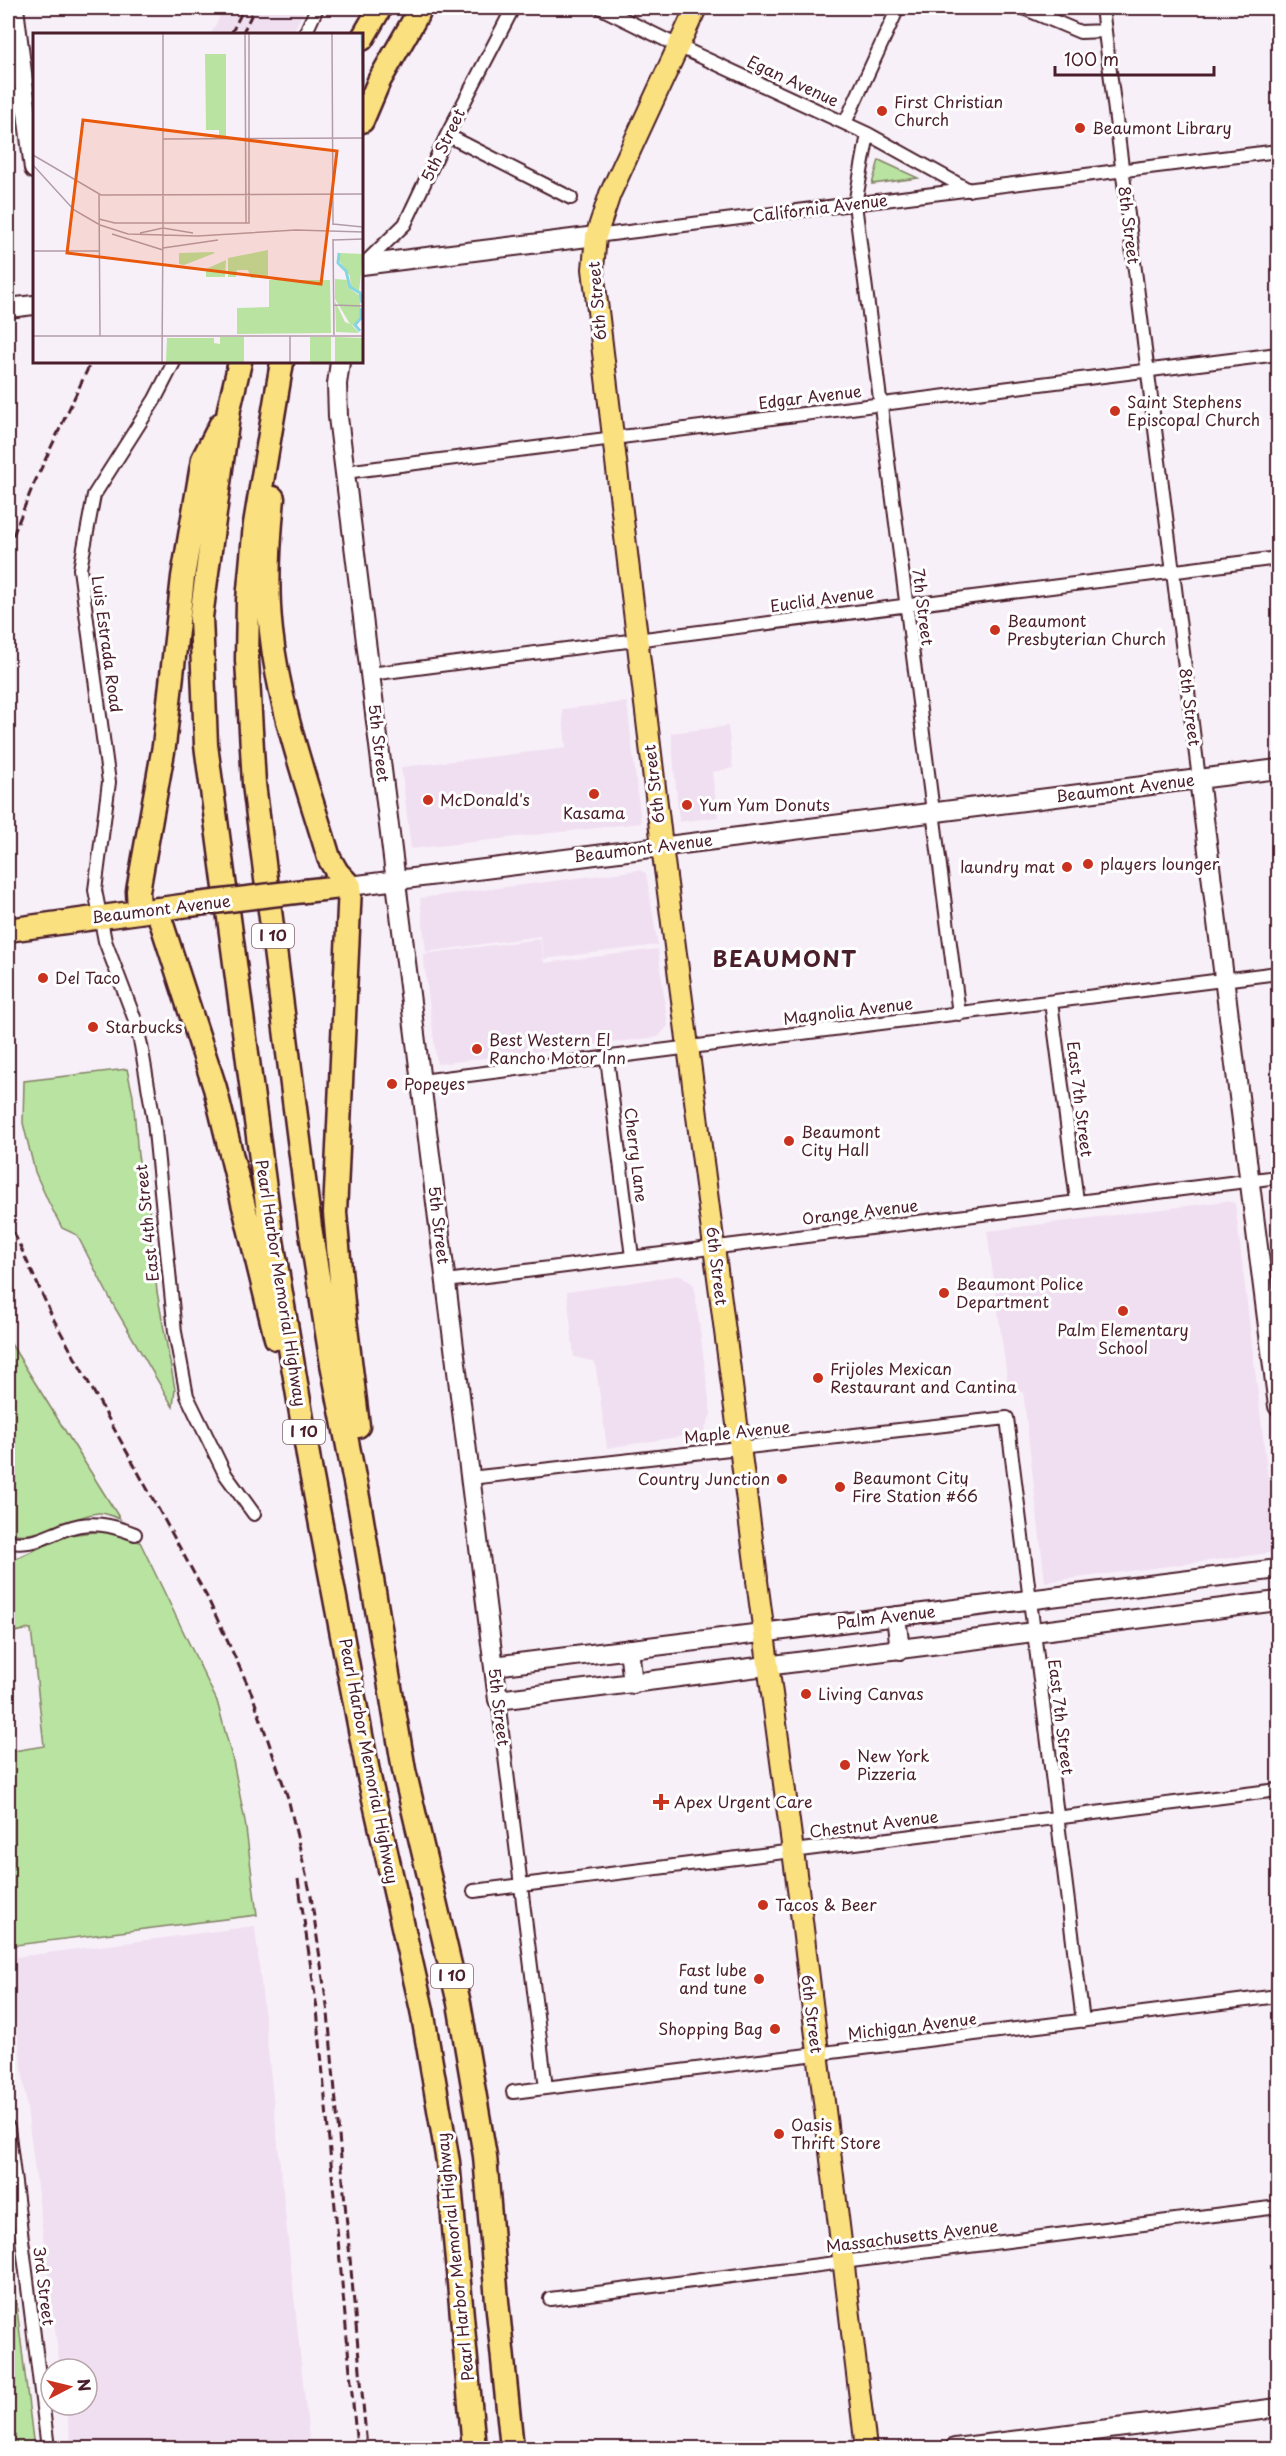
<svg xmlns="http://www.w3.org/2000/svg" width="1286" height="2456" font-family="'Playpen Sans',sans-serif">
	<rect width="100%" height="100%" fill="#f8f0f9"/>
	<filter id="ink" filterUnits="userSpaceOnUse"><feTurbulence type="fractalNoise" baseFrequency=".0167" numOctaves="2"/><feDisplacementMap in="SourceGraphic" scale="12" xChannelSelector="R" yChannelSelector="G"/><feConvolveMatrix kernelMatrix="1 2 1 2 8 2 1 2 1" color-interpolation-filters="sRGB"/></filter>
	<g filter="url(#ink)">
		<path fill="#f0dff1" d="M 224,8 L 305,8 L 292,34 L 211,34 Z
			M 627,702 L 641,823 L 411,849 L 401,767 L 566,748 L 562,709 Z
			M 728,726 L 733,768 L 712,772 L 718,817 L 679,822 L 671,733 Z
			M 639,870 L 646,873 L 658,945 L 544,959 L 540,936 L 426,952 L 420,898 Z
			M 540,939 L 544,963 L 658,949 L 668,1026 L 658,1037 L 437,1064 L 423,954 Z
			M 1226,1201 L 1235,1203 L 1277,1552 L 1045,1582 L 1023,1392 L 1009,1393 L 987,1231 Z
			M 681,1275 L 694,1285 L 711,1414 L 703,1433 L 607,1448 L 595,1362 L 574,1357 L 567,1292 Z
			M 255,1926 L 310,2448 L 72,2448 L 65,2405 L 87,2405 L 87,2369 L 60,2369 L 8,1958 Z"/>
		<path fill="#b9e3a0" stroke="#828166" stroke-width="1.5" d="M 879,160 L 918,178 L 872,184 Z
			M 127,1069 L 133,1096 L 138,1156 L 149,1208 L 157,1292 L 175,1389 L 173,1407 L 115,1308 L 77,1235 L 62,1228 L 48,1201 L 35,1172 L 23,1123 L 24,1081 Z
			M 11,1344 L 120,1519 C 114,1517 105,1512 98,1513 C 71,1516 33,1543 8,1532 L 8,1346 Z
			M 103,1531 L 140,1542 L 217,1701 L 233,1761 L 245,1821 L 257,1915 L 8,1946 L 11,1930 L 8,1903 L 8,1752 L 44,1746 L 31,1629 L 8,1633 L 8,1562 L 68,1535 Z
			M 8,2236 L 34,2448 L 8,2448 Z"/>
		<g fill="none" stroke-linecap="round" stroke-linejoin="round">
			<defs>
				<path id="street" d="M 601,8 L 678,46 L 868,134 L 969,190
					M 1023,8 L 1080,32 L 1105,31
					M 1102,8 L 1199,779
					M 305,34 L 317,8
					M 8,106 L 26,104
					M 845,123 L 898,8
					M 868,134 L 855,204 L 959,1014
					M 447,135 L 571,198
					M 596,236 L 1278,151
					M 364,264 L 405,224 L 447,135 L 513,8
					M 174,362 L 155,399 L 94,495 L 80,569 L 109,782 L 95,890 L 105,941 L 135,1020 L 141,1045 L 154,1121 L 175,1332 L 187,1396 L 225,1474 L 254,1514
					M 345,472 L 1278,354
					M 370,674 L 1278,558
					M 1051,1002 L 1077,1201
					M 607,1058 L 632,1257
					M 421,1081 L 1278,973
					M 446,1281 L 1278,1177
					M 470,1478 L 1007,1418 L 1083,2021
					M 8,1542 C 35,1545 42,1538 66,1529 C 90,1520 112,1525 135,1534
					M 498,1700 L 546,2088
					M 474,1891 L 1278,1790
					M 513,2092 L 1278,1996
					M 8,2127 L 48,2448
					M 550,2299 L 1278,2207"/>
				<path id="secondary" d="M 14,8 L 34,169
					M 362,265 L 596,236
					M 8,308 L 34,305
					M 340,362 L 337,384 L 338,417 L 498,1700 L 1278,1601
					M 1199,779 L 1278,1406
					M 350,886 L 1278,769
					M 896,1616 L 900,1650
					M 629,1649 L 633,1684
					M 494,1666 L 1278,1569
					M 955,2448 L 1278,2408"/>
				<path id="primary" d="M 696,8 L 610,194 L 596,236 L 593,269 L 662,846 L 757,1578
					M 757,1581 L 800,1904 L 866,2448"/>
				<path id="highway" d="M 362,39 L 380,8
					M 362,121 L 379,81 L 421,8
					M 240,362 L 229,409 L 201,617 L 206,745 L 271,1234 L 310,1467 L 369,1777 L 422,2010 L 448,2162 L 474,2448
					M 282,362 L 255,524 L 248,600 L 247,660 L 254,784 L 310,1227 L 332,1364 L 360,1508 L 404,1770 L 459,2003 L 485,2156 L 497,2301 L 512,2448
					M 273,498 C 269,542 266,587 271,631 C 279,708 307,784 329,858 L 337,872 L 350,886 L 335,1213 L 343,1303 L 358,1426
					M 304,891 L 350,886
					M 157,909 L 215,1088 L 276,1338
					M 139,911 L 138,891 L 164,746 L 183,577 L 203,459 L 221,424
					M 8,930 L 189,905"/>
			</defs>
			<use href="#street" stroke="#4a1f2b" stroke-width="16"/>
			<use href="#secondary" stroke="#4a1f2b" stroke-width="22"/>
			<use href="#primary" stroke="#4a1f2b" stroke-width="24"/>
			<use href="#highway" stroke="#4a1f2b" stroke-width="27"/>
			<use href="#street" stroke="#fff" stroke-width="12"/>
			<use href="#secondary" stroke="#fff" stroke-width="18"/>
			<use href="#primary" stroke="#fbe080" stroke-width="20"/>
			<use href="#highway" stroke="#fbe080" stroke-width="22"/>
			<path stroke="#4a1f2b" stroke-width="3" stroke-dasharray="9 4.5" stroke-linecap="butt" d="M 231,34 L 244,8
				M 242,34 L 255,8
				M 8,548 L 32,488 L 91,362
				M 8,1220 L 54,1320 L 207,1597 L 252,1694 L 288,1798 L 311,1896 L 328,2013 L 367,2448
				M 298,1879 L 317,2009 L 357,2448"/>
			<defs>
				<path id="highway-bridge" d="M 189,905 L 304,891"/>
			</defs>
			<use href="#highway-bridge" stroke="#4a1f2b" stroke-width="27" stroke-linecap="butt"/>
			<use href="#highway-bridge" stroke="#fbe080" stroke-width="22"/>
		</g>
	</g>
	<g fill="#c8321e" stroke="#fff" stroke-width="2">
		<circle cx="882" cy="111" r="6"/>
		<circle cx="1080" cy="128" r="6"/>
		<circle cx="1115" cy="411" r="6"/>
		<circle cx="995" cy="630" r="6"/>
		<circle cx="594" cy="794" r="6"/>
		<circle cx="428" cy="800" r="6"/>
		<circle cx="687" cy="805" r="6"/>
		<circle cx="1088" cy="864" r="6"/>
		<circle cx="1067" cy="867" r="6"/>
		<circle cx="43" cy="978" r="6"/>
		<circle cx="93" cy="1027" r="6"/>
		<circle cx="477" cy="1049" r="6"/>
		<circle cx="392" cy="1084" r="6"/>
		<circle cx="789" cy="1141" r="6"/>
		<circle cx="944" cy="1293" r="6"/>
		<circle cx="1123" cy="1311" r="6"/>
		<circle cx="818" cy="1378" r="6"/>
		<circle cx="782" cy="1479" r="6"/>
		<circle cx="840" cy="1487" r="6"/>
		<circle cx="806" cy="1694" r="6"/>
		<circle cx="845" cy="1765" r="6"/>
		<path d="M658 1793h6v6h6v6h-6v6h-6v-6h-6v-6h6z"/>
		<circle cx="763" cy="1905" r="6"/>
		<circle cx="759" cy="1979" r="6"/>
		<circle cx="775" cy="2029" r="6"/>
		<circle cx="779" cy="2134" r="6"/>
	</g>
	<g text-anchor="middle" stroke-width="6" stroke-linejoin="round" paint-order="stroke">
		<g fill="#fff" stroke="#80626b" stroke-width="1.5">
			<rect x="252" y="924" width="42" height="24" rx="4.5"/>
			<rect x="283" y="1420" width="42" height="24" rx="4.5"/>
			<rect x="431" y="1964" width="42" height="24" rx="4.5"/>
		</g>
		<g font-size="15" font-weight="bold" fill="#4a1f2b">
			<text x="273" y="941">I 10</text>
			<text x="304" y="1437">I 10</text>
			<text x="452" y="1981">I 10</text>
		</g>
		<g font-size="16" fill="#4a1f2b" stroke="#fff">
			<text transform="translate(793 81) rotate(25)" y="6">Egan Avenue</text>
			<text transform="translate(443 145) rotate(-64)" y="6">5th Street</text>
			<text transform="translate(820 208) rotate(-7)" y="6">California Avenue</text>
			<text transform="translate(1129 225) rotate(83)" y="6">8th Street</text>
			<text transform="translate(597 301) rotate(-95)" y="6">6th Street</text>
			<text transform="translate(810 397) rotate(-7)" y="6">Edgar Avenue</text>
			<text transform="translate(822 599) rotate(-8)" y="6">Euclid Avenue</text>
			<text transform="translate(923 607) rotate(83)" y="6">7th Street</text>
			<text transform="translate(107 644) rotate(82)" y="6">Luis Estrada Road</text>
			<text transform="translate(1190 707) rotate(83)" y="6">8th Street</text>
			<text transform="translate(379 743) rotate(83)" y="6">5th Street</text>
			<text transform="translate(654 784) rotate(-97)" y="6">6th Street</text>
			<text transform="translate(1125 788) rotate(-7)" y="6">Beaumont Avenue</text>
			<text transform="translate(643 848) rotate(-7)" y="6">Beaumont Avenue</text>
			<text transform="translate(161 909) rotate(-7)" y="6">Beaumont Avenue</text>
			<text transform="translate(848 1011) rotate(-7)" y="6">Magnolia Avenue</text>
			<text transform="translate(1080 1099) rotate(83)" y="6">East 7th Street</text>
			<text transform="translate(636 1155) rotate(83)" y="6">Cherry Lane</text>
			<text transform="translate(860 1212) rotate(-7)" y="6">Orange Avenue</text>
			<text transform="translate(147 1223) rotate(-96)" y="6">East 4th Street</text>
			<text transform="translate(439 1225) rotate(83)" y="6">5th Street</text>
			<text transform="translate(717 1266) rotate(83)" y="6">6th Street</text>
			<text transform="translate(281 1283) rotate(81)" y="6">Pearl Harbor Memorial Highway</text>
			<text transform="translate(737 1432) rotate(-6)" y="6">Maple Avenue</text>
			<text transform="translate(886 1617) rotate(-7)" y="6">Palm Avenue</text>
			<text transform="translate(499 1707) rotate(83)" y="6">5th Street</text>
			<text transform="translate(1061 1717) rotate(83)" y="6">East 7th Street</text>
			<text transform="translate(369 1761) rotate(79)" y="6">Pearl Harbor Memorial Highway</text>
			<text transform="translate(874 1824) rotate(-7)" y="6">Chestnut Avenue</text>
			<text transform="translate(812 2014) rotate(83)" y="6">6th Street</text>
			<text transform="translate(912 2026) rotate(-7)" y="6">Michigan Avenue</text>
			<text transform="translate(912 2236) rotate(-7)" y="6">Massachusetts Avenue</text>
			<text transform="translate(455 2257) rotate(-96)" y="6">Pearl Harbor Memorial Highway</text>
			<text transform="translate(44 2286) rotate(83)" y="6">3rd Street</text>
		</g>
		<g font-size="16" fill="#4a1f2b" stroke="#fff" text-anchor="start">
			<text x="894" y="108">First Christian<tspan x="894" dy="18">Church</tspan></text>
			<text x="1092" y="134">Beaumont Library</text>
			<text x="1127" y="408">Saint Stephens<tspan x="1127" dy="18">Episcopal Church</tspan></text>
			<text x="1007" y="627">Beaumont<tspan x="1007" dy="18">Presbyterian Church</tspan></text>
			<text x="440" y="806">McDonald's</text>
			<text x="699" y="811">Yum Yum Donuts</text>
			<text x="594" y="819" text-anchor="middle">Kasama</text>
			<text x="1100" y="870">players lounger</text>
			<text x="1055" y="873" text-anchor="end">laundry mat</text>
			<text x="55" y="984">Del Taco</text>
			<text x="105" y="1033">Starbucks</text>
			<text x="489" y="1046">Best Western El<tspan x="489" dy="18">Rancho Motor Inn</tspan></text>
			<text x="404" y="1090">Popeyes</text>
			<text x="801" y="1138">Beaumont<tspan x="801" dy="18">City Hall</tspan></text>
			<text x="956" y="1290">Beaumont Police<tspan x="956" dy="18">Department</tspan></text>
			<text x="1123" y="1336" text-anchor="middle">Palm Elementary<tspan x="1123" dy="18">School</tspan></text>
			<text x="830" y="1375">Frijoles Mexican<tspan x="830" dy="18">Restaurant and Cantina</tspan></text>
			<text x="852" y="1484">Beaumont City<tspan x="852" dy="18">Fire Station #66</tspan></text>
			<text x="770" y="1485" text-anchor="end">Country Junction</text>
			<text x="818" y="1700">Living Canvas</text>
			<text x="857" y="1762">New York<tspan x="857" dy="18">Pizzeria</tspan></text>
			<text x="674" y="1808">Apex Urgent Care</text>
			<text x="775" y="1911">Tacos &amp; Beer</text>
			<text x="747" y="1976" text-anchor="end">Fast lube<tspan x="747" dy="18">and tune</tspan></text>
			<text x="763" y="2035" text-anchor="end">Shopping Bag</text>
			<text x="791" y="2131">Oasis<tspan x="791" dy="18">Thrift Store</tspan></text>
		</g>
		<g font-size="22" font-weight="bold" letter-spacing="1.5" fill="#4a1f2b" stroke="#fff">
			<text x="785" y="967">BEAUMONT</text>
		</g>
	</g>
	<g transform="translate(33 33)">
		<rect width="330" height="330" fill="#f8f0f9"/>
		<path d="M 172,21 L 193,21 L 193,103 L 186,103 L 186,97 L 173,97 ZM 235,217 L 235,244 L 218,245 L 215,237 L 204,237 L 203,244 L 195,244 L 195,225 ZM 146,220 L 180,219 L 182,220 L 151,232 L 146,231 ZM 307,220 L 330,221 L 326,259 L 318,255 L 317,243 L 305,226 ZM 193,227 L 192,244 L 173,244 L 173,236 ZM 302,246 L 315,247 L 316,255 L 327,263 L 327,285 L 321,293 L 318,291 L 326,300 L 303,299 L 302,268 L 312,289 L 317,291 L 302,266 ZM 236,247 L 297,247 L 298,300 L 204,301 L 204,275 L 236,274 ZM 187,304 L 211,304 L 211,329 L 133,329 L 134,305 L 181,305 L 181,310 L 187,311 ZM 277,304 L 298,304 L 298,329 L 277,329 ZM 302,304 L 330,305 L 329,329 L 302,329 Z" fill="#b9e3a0"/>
		<path fill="none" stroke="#86d6e1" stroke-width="3" d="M 329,1 L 330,49M 306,220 L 305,230 L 313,238 L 317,254 L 327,260 L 329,270M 327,298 L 322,292 L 328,285 L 328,275"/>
		<path fill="none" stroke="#b29ca7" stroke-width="1.5" d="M 130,1 L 130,195M 212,1 L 213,190M 299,1 L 300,192M 130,106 L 330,105M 0,122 L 68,162 L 330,161M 0,132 L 41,177 L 67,192 L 95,201 L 165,203 L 263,197 L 330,199M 66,161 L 67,303M 66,186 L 82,190 L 216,190 L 216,1M 300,191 L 330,194M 107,200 L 130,195 L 160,200M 79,201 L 130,217M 300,206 L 301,302M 300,207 L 330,206M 130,215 L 185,207M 0,218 L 66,218M 300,272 L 330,273M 0,303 L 330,303M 257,303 L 257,329M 129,329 L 130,195"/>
		<path fill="#e8590c" fill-opacity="0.15" stroke="#e8590c" stroke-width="3" d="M 50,87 L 304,118 L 288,251 L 34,220 Z"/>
		<rect width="330" height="330" fill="none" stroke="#4a1f2b" stroke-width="3"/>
	</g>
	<rect width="1286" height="2456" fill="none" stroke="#fff" stroke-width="30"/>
	<rect x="15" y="15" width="1256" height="2426" fill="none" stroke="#4a1f2b" stroke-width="2" filter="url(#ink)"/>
	<g transform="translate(69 2387) rotate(83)"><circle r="28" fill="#ffffff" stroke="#b7a5aa" stroke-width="1.5"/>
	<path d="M0-4.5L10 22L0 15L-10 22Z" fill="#c8321e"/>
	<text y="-9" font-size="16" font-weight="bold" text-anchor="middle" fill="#4a1f2b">N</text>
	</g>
	<path d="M1055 66v9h159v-9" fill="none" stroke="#4a1f2b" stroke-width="3"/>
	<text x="1064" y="66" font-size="18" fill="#4a1f2b" stroke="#ffffff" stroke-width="4.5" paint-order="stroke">100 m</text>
</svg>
